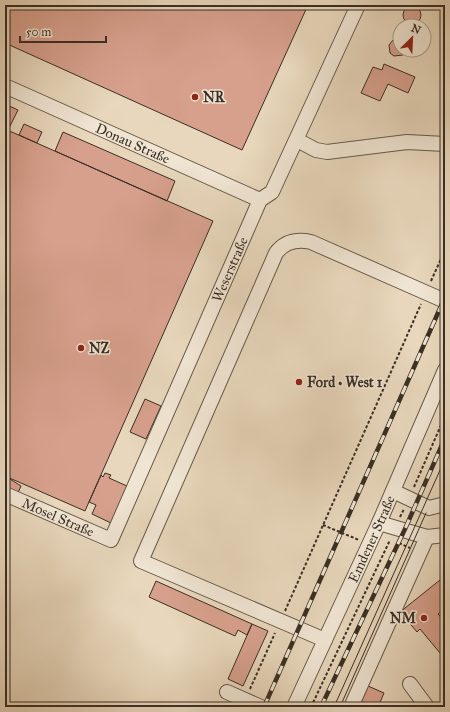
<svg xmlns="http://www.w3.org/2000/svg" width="450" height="712" font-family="'IM FELL Great Primer',serif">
	<rect width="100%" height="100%" fill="#e8d7bc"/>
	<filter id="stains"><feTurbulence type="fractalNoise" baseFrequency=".005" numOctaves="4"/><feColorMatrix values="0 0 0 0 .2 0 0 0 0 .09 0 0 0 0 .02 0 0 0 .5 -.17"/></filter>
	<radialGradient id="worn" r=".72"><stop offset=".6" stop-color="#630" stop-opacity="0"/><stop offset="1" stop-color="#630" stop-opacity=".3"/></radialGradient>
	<path fill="#d7a08d" stroke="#3a2f24" d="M 5,5 L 308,5 L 242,150 L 5,43 Z
		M403 15a9 9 0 1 1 18 0a9 9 0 1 1-18 0Z
		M 399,39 L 400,50 L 406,51 L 403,55 L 394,56 L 390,53 L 389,45 L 393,40 Z
		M 445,51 L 445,65 L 440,63 Z
		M 384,64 L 415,77 L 408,93 L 388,84 L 380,101 L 361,93 L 373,67 L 382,70 Z
		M 5,104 L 18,110 L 8,130 L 5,129 Z
		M 24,124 L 42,132 L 37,143 L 19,135 Z
		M 5,129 L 213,221 L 85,511 L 5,476 Z
		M 63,132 L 175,181 L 167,201 L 55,151 Z
		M 145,399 L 161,406 L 146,439 L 130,432 Z
		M 105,473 L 111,475 L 109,478 L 127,486 L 111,523 L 92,514 L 96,505 L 89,502 L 101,475 L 103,477 Z
		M 10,479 L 21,486 L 17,495 L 5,490 Z
		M 445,576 L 445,608 L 438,614 L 445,622 L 445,659 L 420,629 L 417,632 L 400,612 Z
		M 156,581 L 252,624 L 247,635 L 238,630 L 235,636 L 149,597 Z
		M 252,624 L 268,631 L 243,686 L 228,679 Z
		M 368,686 L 384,693 L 378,707 L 359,707 Z"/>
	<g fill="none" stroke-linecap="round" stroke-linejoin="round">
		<defs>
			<g id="minor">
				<path id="s1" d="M 5,86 L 260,200"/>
				<path d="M 297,140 L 316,150 L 327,152 L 407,142 L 445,144"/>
				<path d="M 393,491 L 429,508 L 445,504"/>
				<path id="s2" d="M 5,494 L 111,540 L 260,200 L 272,192 L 358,5"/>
				<path d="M 379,523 L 427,537 L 445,535"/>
				<path d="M 325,640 L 141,561 L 276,253 C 285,241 297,239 311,242 L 445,301"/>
				<path d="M 410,684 L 427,707"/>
				<path d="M 227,692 L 261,707"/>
				<path id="s3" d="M 294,707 L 379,523 L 445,370"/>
				<path d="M 351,707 L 427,537"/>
			</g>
		</defs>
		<use href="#minor" stroke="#66594a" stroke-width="16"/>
		<path stroke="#3a2f24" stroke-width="2" stroke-dasharray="3 2" stroke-linecap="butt" d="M 431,281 L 445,250
			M 414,487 L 445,416
			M 400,517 L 404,509
			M 323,525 L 359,540
			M 399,543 L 410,548
			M 285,611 L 421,304
			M 250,689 L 275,633
			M 311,707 L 390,540"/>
		<use href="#minor" stroke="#f0e5d3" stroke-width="14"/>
		<path stroke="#3a2f24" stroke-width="1" d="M 334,707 L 445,459
			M 340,707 L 426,513"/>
		<defs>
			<path id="rail" d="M 264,707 L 445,297
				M 321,707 L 405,529 L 445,438"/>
		</defs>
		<use href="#rail" stroke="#3a2f24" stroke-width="4.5"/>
		<use href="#rail" stroke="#f0e5d3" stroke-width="3" stroke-dasharray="9" stroke-linecap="butt"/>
	</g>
	<g fill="#8f2418" stroke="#f0e5d3" stroke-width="1.5">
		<circle cx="195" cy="97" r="4"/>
		<circle cx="81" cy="348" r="4"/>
		<circle cx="299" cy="382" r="4"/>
		<circle cx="424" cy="618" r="4"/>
	</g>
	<g text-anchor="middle" stroke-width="3" stroke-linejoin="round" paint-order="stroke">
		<g font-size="14" font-weight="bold" fill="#3a2f24" stroke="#f0e5d3" text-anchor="start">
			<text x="203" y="102">NR</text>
			<text x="89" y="353">NZ</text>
			<text x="307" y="387">Ford • West 1</text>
			<text x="416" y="623" text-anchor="end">NM</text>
		</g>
		<g font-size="14" fill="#3a2f24" stroke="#f0e5d3">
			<text dy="5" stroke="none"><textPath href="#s1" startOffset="140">Donau Straße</textPath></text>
			<text dy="5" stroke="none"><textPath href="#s2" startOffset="411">Weserstraße</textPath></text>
			<text dy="5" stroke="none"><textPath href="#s2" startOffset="58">Mosel Straße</textPath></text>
			<text dy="5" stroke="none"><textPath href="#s3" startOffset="185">Emdener Straße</textPath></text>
		</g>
	</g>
	<rect width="450" height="712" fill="none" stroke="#e8d7bc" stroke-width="20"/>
	<rect x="6" y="6" width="438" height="700" fill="none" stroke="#3a2f24" stroke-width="2"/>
	<rect x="10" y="10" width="430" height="692" fill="none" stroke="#3a2f24"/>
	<g transform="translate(412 38) rotate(24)"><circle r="19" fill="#f0e5d3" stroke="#a79c8d"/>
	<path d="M0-3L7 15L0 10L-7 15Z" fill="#8f2418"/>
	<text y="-6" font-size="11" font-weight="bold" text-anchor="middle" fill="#3a2f24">N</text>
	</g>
	<path d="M20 36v6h86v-6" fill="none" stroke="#3a2f24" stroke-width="2"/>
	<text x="26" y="36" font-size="12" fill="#3a2f24" stroke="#f0e5d3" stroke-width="3" paint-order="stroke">50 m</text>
	<rect width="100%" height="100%" filter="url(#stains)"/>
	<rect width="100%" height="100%" fill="url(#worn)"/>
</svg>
